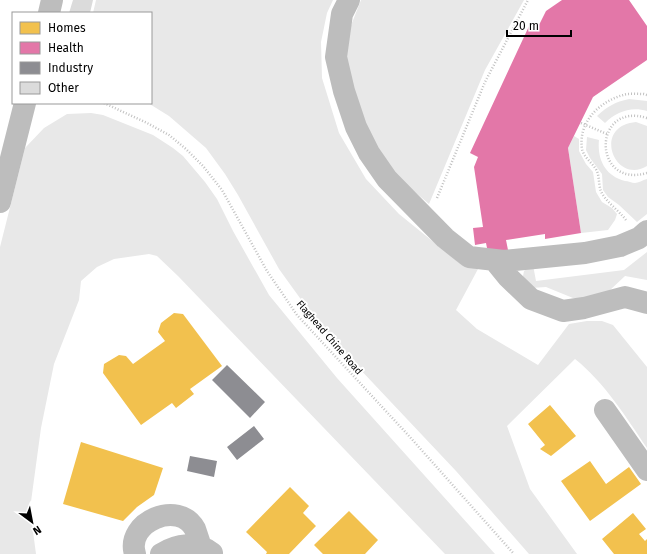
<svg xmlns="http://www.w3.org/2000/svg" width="647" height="554" font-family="'Fira Sans',sans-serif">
	<rect width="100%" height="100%" fill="#fff"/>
	<path fill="#e8e8e8" d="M 96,0 L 333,0 L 327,13 L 321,42 L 322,78 L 339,133 L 366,179 L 399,214 L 462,265 L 478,269 L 456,310 L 477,329 L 538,365 L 569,324 L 587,321 L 602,321 L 613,325 L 647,367 L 647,448 C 626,417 605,383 575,359 L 507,426 L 530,489 L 577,554 L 529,554 L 456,471 L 340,348 L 310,312 L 279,269 L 238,195 L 225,174 L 206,148 L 169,116 L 148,103 L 151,103 L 151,13 L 93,13 Z
		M 361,0 L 524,0 L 485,70 L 429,204 L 388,169 L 367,133 L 346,71 L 348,33 Z
		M 629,99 L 647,101 L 647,111 C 631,106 616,112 605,123 L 597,116 C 608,106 615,102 629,99 Z
		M 91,113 L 103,115 L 153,135 L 173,148 L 183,156 L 205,182 L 217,199 L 233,231 L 269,295 L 337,378 L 495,554 L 445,554 L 178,276 L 157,256 L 149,254 L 114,259 L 97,267 L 81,281 L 79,300 L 54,364 L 41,428 L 30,509 L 36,554 L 0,554 L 0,247 L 25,148 L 44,128 L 67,114 Z
		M 636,122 L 647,126 L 647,166 C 615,186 591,126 636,122 Z
		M 574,136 L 579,139 L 579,151 L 586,164 L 593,172 L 596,192 L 602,202 L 612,208 L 617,214 L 615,220 L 608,230 L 581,233 L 568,148 Z
		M 587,137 L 599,140 C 597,159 605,176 625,181 C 628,181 632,183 635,183 C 638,183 643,180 647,179 L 647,214 L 637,222 L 619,205 L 608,197 L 603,190 L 602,174 L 590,158 L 586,150 Z
		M 647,252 L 647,280 L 625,276 L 608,292 L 592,298 L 573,298 L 546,287 L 531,288 L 525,284 L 523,276 L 524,271 L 533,265 L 536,281 L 624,270 Z"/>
	<path fill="#f2c14e" d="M 174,313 L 183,314 L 222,366 L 190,389 L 194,394 L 176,408 L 172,403 L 141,425 L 103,373 L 104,364 L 119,355 L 126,356 L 133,364 L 165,341 L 158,332 L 161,323 Z
		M 550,405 L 576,436 L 551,456 L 540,449 L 545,445 L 528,424 Z
		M 81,442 L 163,468 L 154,495 L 137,507 L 123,521 L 63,504 Z
		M 590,461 L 606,484 L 629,467 L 641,484 L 590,521 L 561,481 Z
		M 290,487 L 309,506 L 303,513 L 316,526 L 289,554 L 266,554 L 267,552 L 246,532 Z
		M 349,511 L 378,540 L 365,554 L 323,554 L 314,545 Z
		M 633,513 L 646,529 L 639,534 L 645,541 L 647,539 L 647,554 L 614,554 L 602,539 Z"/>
	<path fill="#e377a8" d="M 562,0 L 629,0 L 647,26 L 647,60 L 593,97 L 568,148 L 581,233 L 545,239 L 545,234 L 506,240 L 508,250 L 488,253 L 486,243 L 475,245 L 473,228 L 483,227 L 474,167 L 478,157 L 470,153 L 530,24 L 538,27 L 546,11 Z"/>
	<path fill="#8d8d92" d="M 227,365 L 265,402 L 250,418 L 212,380 Z
		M 254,426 L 264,439 L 237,460 L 227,447 Z
		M 190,456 L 217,461 L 214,477 L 187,471 Z"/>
	<path fill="#dbdbdb" d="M 73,0 L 93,0 L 90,13 L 69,13 Z"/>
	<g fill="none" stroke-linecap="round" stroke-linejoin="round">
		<path stroke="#c2c2c2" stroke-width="2.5" stroke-dasharray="1 2" stroke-linecap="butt" d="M 104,103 L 147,123 L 169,135 L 186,149 L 203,166 L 222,190 L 267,271 L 297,315 L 409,436 L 514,554
			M 647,118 C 592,101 592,189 647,173
			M 581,123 L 607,134
			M 437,198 L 485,82 L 528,0
			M 626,220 C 619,211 609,204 603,195 C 598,188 600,179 597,171 C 593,163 584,158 582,149 C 578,122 599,102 623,95 C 629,93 637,94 644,94 L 647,95"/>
		<path stroke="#bdbdbd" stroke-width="22" d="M 349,0 L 342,14 L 336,57 L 344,91 L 356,127 L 369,153 L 387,179 L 445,238 L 469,257 L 504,261 L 585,253 L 620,246 L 639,238 L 647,231
			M 49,13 L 52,0
			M 0,202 L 25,103
			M 495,261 L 508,277 L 531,299 L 563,311 L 584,308 L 625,297 L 647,303
			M 605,410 L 647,470
			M 135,554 C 125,522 179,499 195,529 C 197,535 199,541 201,547
			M 161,554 C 177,544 197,541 212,553"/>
	</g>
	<g text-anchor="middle" stroke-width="4" stroke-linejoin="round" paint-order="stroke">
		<g font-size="10" fill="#000" stroke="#fff">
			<text transform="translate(330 337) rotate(49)" y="4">Flaghead Chine Road</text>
		</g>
	</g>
	<rect x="12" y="12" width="140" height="92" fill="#ffffff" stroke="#999999"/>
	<rect x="20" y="22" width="20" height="12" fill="#f2c14e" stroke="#999999"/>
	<text x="48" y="32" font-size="12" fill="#000000">Homes</text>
	<rect x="20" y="42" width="20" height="12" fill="#e377a8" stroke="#999999"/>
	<text x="48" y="52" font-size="12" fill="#000000">Health</text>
	<rect x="20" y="62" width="20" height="12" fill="#8d8d92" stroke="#999999"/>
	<text x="48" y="72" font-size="12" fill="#000000">Industry</text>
	<rect x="20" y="82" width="20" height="12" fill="#dbdbdb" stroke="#999999"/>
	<text x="48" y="92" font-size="12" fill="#000000">Other</text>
	<g transform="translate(32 522) rotate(148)" stroke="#ffffff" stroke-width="3" paint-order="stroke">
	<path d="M0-3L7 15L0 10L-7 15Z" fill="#000000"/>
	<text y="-6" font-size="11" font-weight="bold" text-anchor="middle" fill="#000000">N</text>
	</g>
	<path d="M507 30v6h64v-6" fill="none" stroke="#000000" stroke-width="2"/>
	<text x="513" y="30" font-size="12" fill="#000000" stroke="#ffffff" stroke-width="3" paint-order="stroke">20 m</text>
</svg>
